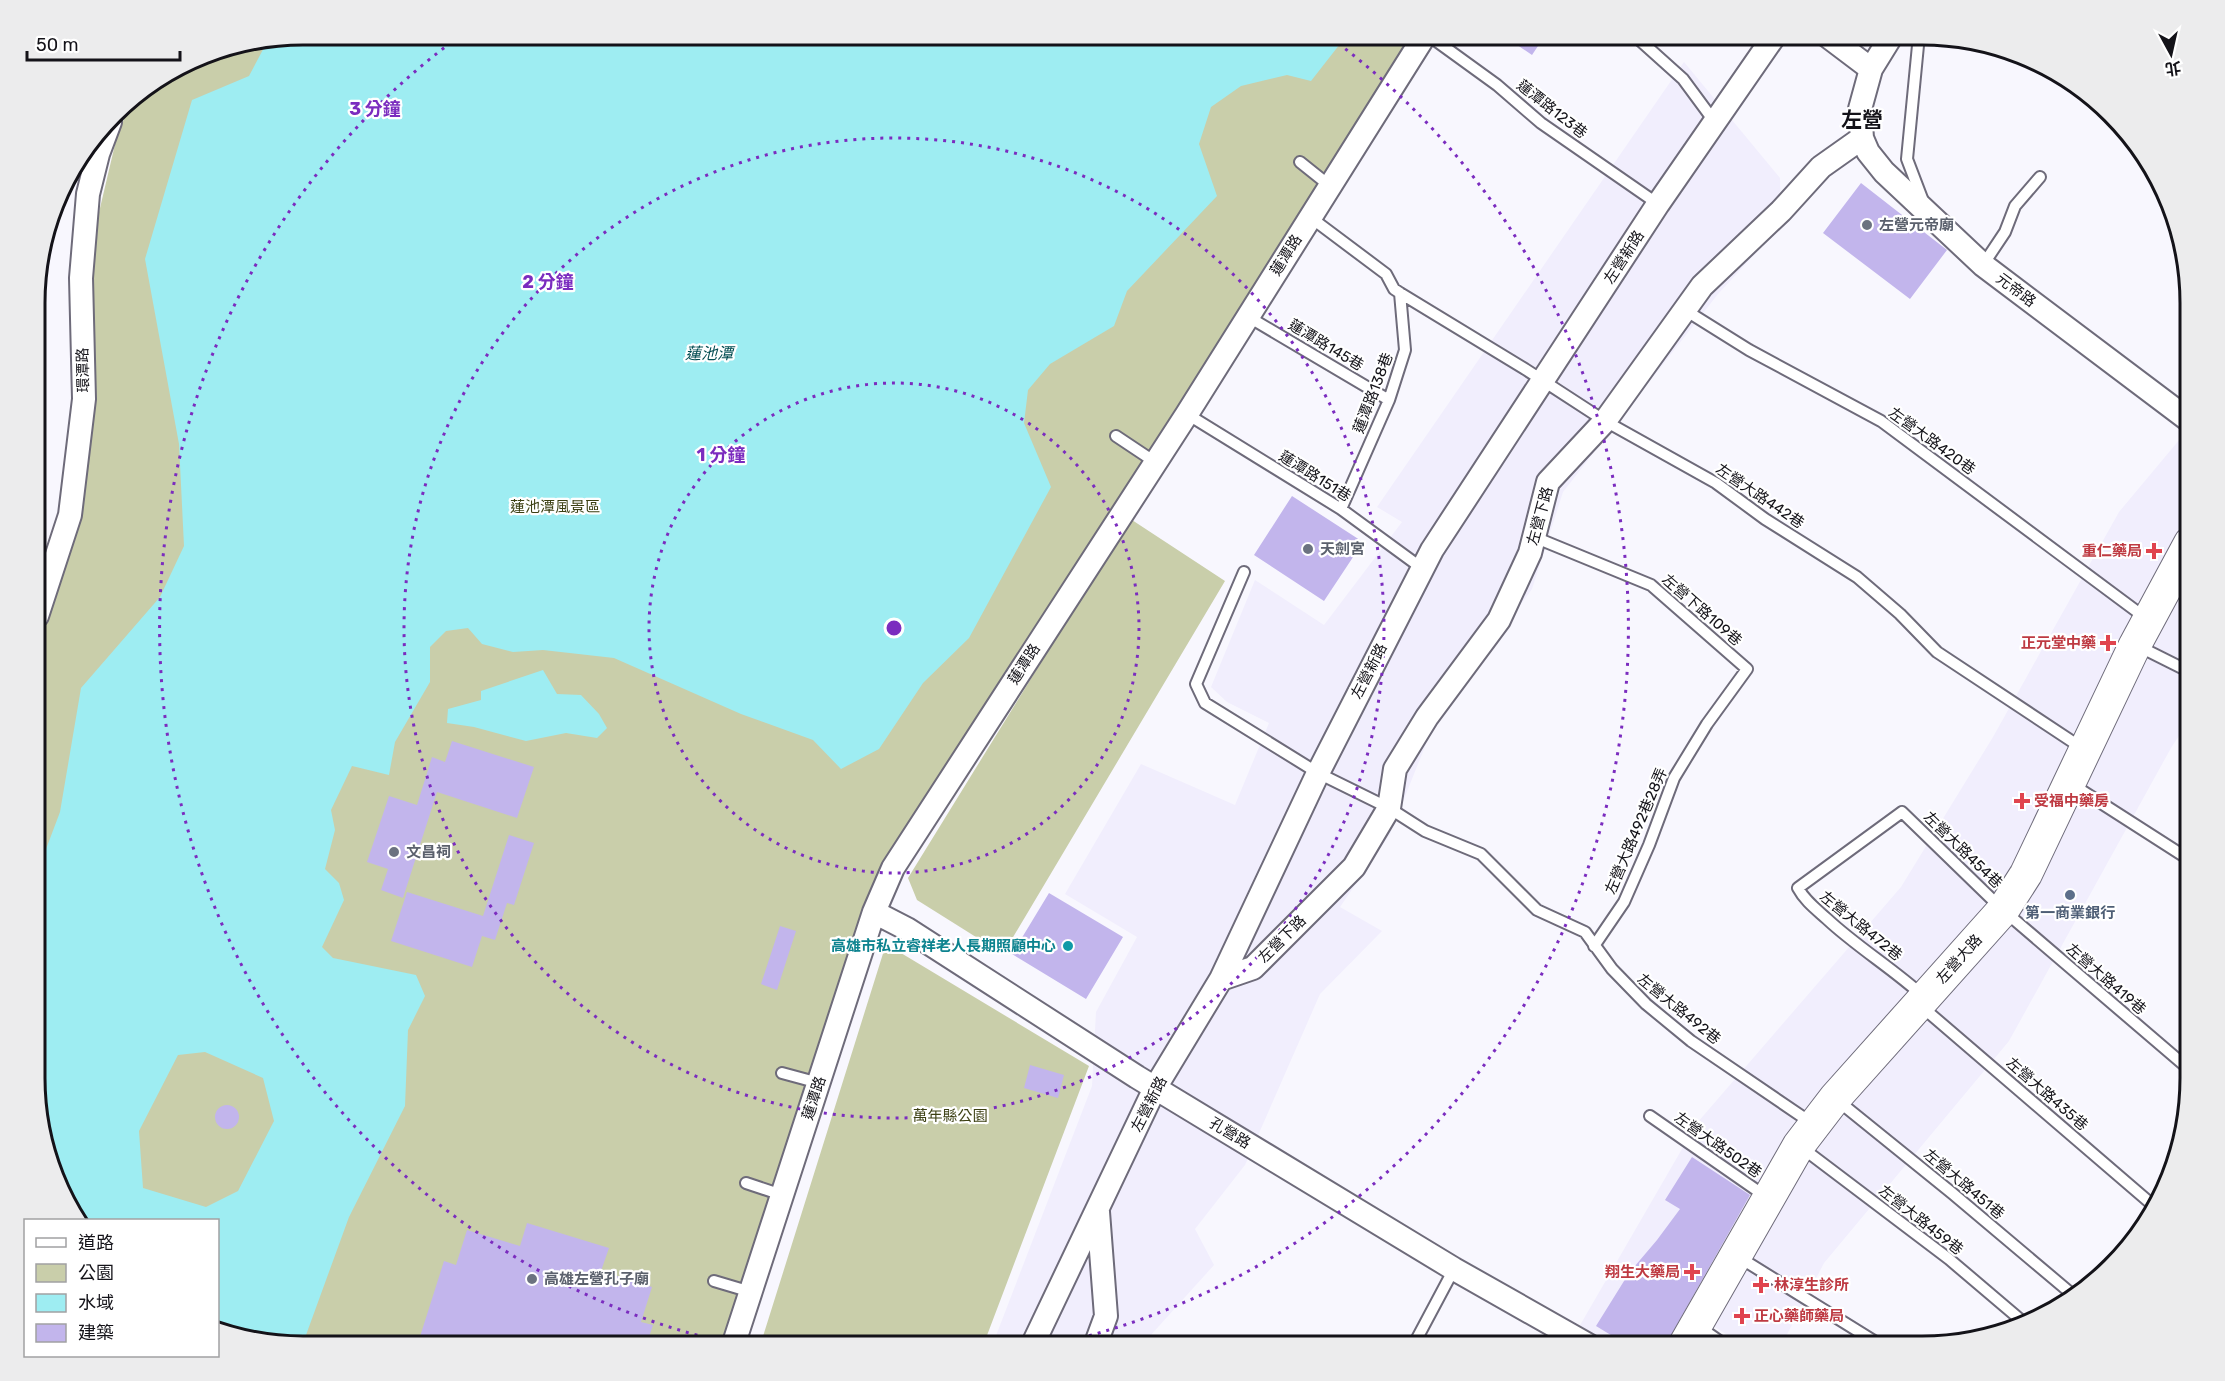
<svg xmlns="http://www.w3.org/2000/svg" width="2225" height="1381" font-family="Rubik,'Noto Sans TC',sans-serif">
	<rect width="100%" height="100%" fill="#f8f7fe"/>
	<path fill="#f1eefd" d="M 1684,62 L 1780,178 L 1781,226 L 1718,294 L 1563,492 L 1532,589 L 1473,670 L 1428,739 L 1390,834 L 1340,907 L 1382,931 L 1320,994 L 1245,1165 L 1195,1229 L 1214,1265 L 1141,1346 L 992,1346 L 1092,1086 L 1096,1012 L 1137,937 L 1065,894 L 1141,764 L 1235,805 L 1269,723 L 1227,702 L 1211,687 L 1255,580 L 1324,625 L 1402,522 L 1377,507 Z
		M 2190,427 L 2190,719 L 2171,748 L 2009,1041 L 1824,1263 L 1781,1346 L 1745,1346 L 1691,1312 L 1667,1346 L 1568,1346 L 1697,1123 L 1901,887 L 1993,737 L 2119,512 Z"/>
	<path fill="#c9ceaa" d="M 303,35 L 1420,35 L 878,878 L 726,1346 L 303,1346 L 233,1337 L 218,1330 L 218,1220 L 77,1220 L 37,1113 L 37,646 L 68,549 L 91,330 L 96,225 L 117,136 L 133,97 L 201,55 Z
		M 1132,520 L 1225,581 L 1003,954 L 917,900 L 908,878 L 1048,651 Z
		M 886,944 L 1089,1066 L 983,1346 L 760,1346 Z"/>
	<path fill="#9eedf2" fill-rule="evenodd" d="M 303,35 L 1347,35 L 1311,81 L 1287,75 L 1241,86 L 1211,107 L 1199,144 L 1217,196 L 1127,291 L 1114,326 L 1050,364 L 1028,390 L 1024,423 L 1051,487 L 969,638 L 923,683 L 879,749 L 841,769 L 813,740 L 741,714 L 614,658 L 543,650 L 513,652 L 482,644 L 468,628 L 446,631 L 430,647 L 430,682 L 395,742 L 389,775 L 352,766 L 331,810 L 335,830 L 325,869 L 339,883 L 344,900 L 322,947 L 333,958 L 416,975 L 425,996 L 408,1030 L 405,1106 L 349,1217 L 302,1346 L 233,1337 L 218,1330 L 218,1220 L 77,1220 L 37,1113 L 37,873 L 60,812 L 81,688 L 160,597 L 184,546 L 179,444 L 145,259 L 192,100 L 249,76 L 267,42 ZM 205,1052 L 263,1078 L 274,1121 L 238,1191 L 206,1207 L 143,1188 L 139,1131 L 178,1055 Z
		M 543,670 L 557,694 L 581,695 L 599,714 L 607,728 L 597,738 L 566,733 L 526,741 L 474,727 L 447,723 L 448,709 L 481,700 L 481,691 Z"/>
	<path fill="#c2b5ec" d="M 1501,34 L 1546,34 L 1532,55 Z
		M 1861,183 L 1947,250 L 1910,299 L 1823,233 Z
		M 1292,496 L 1363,542 L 1324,601 L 1254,555 Z
		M 452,741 L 534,767 L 517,818 L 437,792 L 403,898 L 381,890 L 388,869 L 367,862 L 389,796 L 417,805 L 432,757 L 445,762 Z
		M 509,835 L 534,843 L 514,905 L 507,903 L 495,940 L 482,936 L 472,967 L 391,941 L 407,892 L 483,916 Z
		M 1049,893 L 1123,937 L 1086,999 L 1012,954 Z
		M 780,926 L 796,931 L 777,990 L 761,984 Z
		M 1030,1065 L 1064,1075 L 1058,1098 L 1024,1088 Z
		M215 1117a12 12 0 1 1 24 0a12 12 0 1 1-24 0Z
		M 1692,1157 L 1750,1195 L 1665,1346 L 1629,1346 L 1596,1326 L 1629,1273 L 1657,1240 L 1680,1209 L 1665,1200 Z
		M 527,1223 L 609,1248 L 601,1271 L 652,1287 L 641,1322 L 653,1325 L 646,1346 L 417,1346 L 444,1261 L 456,1265 L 467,1230 L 520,1246 Z"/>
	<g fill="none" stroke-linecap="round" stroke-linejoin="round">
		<defs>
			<path id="lane" d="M 1428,35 L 1497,85 L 1541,123 L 1658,204
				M 1634,35 L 1683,79 L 1714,121
				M 1919,35 L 1907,159 L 1923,201
				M 1300,162 L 1330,186
				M 1310,217 L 1386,274 L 1394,289 L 1400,293 L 1405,350 L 1389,400 L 1341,509
				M 1983,265 L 2005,232 L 2015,206 L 2040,177
				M 1400,293 L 1525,369 L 1605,421 L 1716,483 L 1765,519 L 1857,577 L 1900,614 L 1937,652 L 2082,748
				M 1685,310 L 1749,350 L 1881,421 L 2147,619
				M 1247,316 L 1389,400
				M 1187,414 L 1341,509 L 1423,569
				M 1116,436 L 1155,462
				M 1534,537 L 1651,585 L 1747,669 L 1707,724 L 1674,778 L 1649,845 L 1624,902 L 1594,946
				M 1244,572 L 1196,684 L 1205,703 L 1318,773 L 1389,808 L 1425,831 L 1481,854 L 1537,910 L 1585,932 L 1612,969 L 1646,1004 L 1691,1041 L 1813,1124
				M 2138,646 L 2190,672
				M 2073,785 L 2190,860
				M 1923,996 C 1892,968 1857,947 1827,919 C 1816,909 1805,901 1798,888 L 1902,812 L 2003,910 L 2190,1070
				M 1921,1006 L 2155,1207
				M 782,1073 L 819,1083
				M 1837,1100 L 1952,1193 L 2073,1295
				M 1650,1116 L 1765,1196
				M 1801,1147 L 1949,1259 L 2022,1321
				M 746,1183 L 782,1195
				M 1737,1256 L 1882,1346
				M 714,1281 L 751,1292
				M 1413,1346 L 1454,1269"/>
			<path id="street" d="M 1826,35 L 1871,69
				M 1862,138 L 1868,152 L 1884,172 L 1983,265 L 2190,421
				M 37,616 L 70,515 L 84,399 L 81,278 L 88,194 L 98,154 L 110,122
				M 874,912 L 907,929 L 1137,1077 L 1454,1269 L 1590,1346
				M 1221,979 L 1253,968 L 1354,867 L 1389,808 L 1395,769 L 1427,717 L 1499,620 L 1530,553 L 1548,482 L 1605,421 L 1702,286 L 1781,211 L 1821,167 L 1862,138 L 1860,109 L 1871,69 L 1892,35
				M 1693,1330 L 1716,1346
				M 733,1346 L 874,912 L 893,868 L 1187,414 L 1425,35
				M 1032,1346 L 1155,1088 L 1221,979 L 1318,773 L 1432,550 L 1658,204 L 1775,35
				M 1095,1346 L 1106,1316 L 1098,1212"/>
			<path id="secondary" d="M 1684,1346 L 1799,1145 L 1835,1098 L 2003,910 L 2026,874 L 2135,645 L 2190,543"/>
		</defs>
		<use href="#lane" stroke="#6e6b7a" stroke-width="14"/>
		<use href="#street" stroke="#6e6b7a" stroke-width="26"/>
		<use href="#secondary" stroke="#6e6b7a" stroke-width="34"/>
		<use href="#lane" stroke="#fff" stroke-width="10"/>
		<use href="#street" stroke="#fff" stroke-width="22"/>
		<use href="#secondary" stroke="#fff" stroke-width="32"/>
	</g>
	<g fill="none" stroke="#7b2cbf" stroke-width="3" stroke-dasharray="3 6">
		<circle cx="894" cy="628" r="245"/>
		<circle cx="894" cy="628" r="490"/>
		<path d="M741 1346A734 734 0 0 1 457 38M1331 38A734 734 0 0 1 1047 1346"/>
	</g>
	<g fill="#6b7280" stroke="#fff" stroke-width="2">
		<circle cx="1867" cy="225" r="6"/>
		<circle cx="1308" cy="549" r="6"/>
		<circle cx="394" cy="852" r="6"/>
		<circle cx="532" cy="1279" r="6"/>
	</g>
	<g fill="#e0444e" stroke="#fff" stroke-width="2">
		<path d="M2151 542h6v6h6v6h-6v6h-6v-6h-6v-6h6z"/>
		<path d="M2105 634h6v6h6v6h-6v6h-6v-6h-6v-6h6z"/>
		<path d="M2019 792h6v6h6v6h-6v6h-6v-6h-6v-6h6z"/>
		<path d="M1689 1263h6v6h6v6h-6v6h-6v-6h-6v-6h6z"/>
		<path d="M1758 1276h6v6h6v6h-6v6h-6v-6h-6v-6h6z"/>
		<path d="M1739 1307h6v6h6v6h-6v6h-6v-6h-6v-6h6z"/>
	</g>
	<circle fill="#5c6f8a" stroke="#fff" stroke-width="2" cx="2070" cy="895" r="6"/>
	<circle fill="#0f9aa8" stroke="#fff" stroke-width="2" cx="1068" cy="946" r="6"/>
	<g text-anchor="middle" stroke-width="4.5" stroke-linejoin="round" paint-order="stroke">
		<g font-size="15" fill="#141319" stroke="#fff">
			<text transform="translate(1552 109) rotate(38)" y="5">蓮潭路123巷</text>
			<text transform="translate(1286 255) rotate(-58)" y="5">蓮潭路</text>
			<text transform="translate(1624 257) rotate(-57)" y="5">左營新路</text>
			<text transform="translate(2016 290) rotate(37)" y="5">元帝路</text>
			<text transform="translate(1326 345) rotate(31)" y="5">蓮潭路145巷</text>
			<text transform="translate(83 370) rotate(-91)" y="5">環潭路</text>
			<text transform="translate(1373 393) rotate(-69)" y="5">蓮潭路138巷</text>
			<text transform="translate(1932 441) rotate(36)" y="5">左營大路420巷</text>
			<text transform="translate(1315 476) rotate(32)" y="5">蓮潭路151巷</text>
			<text transform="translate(1760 496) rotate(34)" y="5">左營大路442巷</text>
			<text transform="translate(1540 516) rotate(-75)" y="5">左營下路</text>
			<text transform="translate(1702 610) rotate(41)" y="5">左營下路109巷</text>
			<text transform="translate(1024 664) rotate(-57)" y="5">蓮潭路</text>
			<text transform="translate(1369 671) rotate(-63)" y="5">左營新路</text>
			<text transform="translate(1636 831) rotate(-67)" y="5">左營大路492巷28弄</text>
			<text transform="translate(1963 850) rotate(44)" y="5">左營大路454巷</text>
			<text transform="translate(1861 926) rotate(39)" y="5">左營大路472巷</text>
			<text transform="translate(1282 939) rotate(-45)" y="5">左營下路</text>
			<text transform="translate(1959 959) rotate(-48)" y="5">左營大路</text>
			<text transform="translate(2106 979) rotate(41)" y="5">左營大路419巷</text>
			<text transform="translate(1679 1009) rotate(39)" y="5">左營大路492巷</text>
			<text transform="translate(2047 1094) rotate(41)" y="5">左營大路435巷</text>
			<text transform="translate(814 1098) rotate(-72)" y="5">蓮潭路</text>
			<text transform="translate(1149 1104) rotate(-63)" y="5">左營新路</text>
			<text transform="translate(1230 1133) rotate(31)" y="5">孔營路</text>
			<text transform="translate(1718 1145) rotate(35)" y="5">左營大路502巷</text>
			<text transform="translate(1964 1184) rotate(40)" y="5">左營大路451巷</text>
			<text transform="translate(1921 1220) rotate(38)" y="5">左營大路459巷</text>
		</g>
		<g font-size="15" font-weight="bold" fill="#5b616d" stroke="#fff" text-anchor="start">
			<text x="1879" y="230">左營元帝廟</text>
			<text x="1320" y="554">天劍宮</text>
			<text x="406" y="857">文昌祠</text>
			<text x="544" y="1284">高雄左營孔子廟</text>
		</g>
		<g font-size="15" fill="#3b3f12" stroke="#fff">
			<text x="555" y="512">蓮池潭風景區</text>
			<text x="950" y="1121">萬年縣公園</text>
		</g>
		<g font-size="15" font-weight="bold" fill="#be3a42" stroke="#fff" text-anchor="end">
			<text x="2142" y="556">重仁藥局</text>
			<text x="2096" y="648">正元堂中藥</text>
			<text x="2034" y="806" text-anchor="start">受福中藥房</text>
			<text x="1680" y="1277">翔生大藥局</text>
			<text x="1774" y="1290" text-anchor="start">林淳生診所</text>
			<text x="1754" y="1321" text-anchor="start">正心藥師藥局</text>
		</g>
		<g font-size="15" font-weight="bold" fill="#4e5e75" stroke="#fff">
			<text x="2070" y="918">第一商業銀行</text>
		</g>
		<g font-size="15" font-weight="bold" fill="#0d838f" stroke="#fff" text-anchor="end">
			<text x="1056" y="951">高雄市私立睿祥老人長期照顧中心</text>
		</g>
		<g font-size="16" font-style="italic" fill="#004b50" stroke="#fff">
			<text x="709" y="359">蓮池潭</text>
		</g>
		<g font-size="21" font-weight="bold" fill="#141319" stroke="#fff">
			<text x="1862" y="127">左營</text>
		</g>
	</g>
	<path d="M0 0H2225V1381H0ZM303 45H1922A258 258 0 0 1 2180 303V1078A258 258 0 0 1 1922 1336H303A258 258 0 0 1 45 1078V303A258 258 0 0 1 303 45Z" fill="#ececed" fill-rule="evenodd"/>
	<path fill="none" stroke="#141319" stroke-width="3" d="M303 45H1922A258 258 0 0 1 2180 303V1078A258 258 0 0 1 1922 1336H303A258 258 0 0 1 45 1078V303A258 258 0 0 1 303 45Z"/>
	<circle cx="894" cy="628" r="9" fill="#7b2cbf" stroke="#fff" stroke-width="3"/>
	<g font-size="18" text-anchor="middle" font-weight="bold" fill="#7b2cbf" stroke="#fff" stroke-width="4.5" stroke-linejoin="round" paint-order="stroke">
		<text x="375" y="115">3 分鐘</text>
		<text x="548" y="288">2 分鐘</text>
		<text x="721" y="461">1 分鐘</text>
	</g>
	<rect x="24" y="1219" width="195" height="138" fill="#ffffff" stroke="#a1a1a3" stroke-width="1.5"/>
	<rect x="36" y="1238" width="30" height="9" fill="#ffffff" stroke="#a1a1a3" stroke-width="1.5"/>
	<text x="78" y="1249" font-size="18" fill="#141319">道路</text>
	<rect x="36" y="1264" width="30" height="18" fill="#c9ceaa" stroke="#a1a1a3" stroke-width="1.5"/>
	<text x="78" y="1279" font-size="18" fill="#141319">公園</text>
	<rect x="36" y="1294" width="30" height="18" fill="#9eedf2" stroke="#a1a1a3" stroke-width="1.5"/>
	<text x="78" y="1309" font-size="18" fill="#141319">水域</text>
	<rect x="36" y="1324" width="30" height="18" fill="#c2b5ec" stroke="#a1a1a3" stroke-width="1.5"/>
	<text x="78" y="1339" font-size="18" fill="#141319">建築</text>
	<g transform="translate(2171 54) rotate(172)" stroke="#ffffff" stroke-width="4.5" paint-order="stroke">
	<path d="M0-4.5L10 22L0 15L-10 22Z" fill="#141319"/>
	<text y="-9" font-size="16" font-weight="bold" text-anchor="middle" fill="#141319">北</text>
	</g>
	<path d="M27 51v9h153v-9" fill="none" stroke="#141319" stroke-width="3"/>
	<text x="36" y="51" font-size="18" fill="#141319" stroke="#ffffff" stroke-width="4.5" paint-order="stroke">50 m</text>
</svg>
